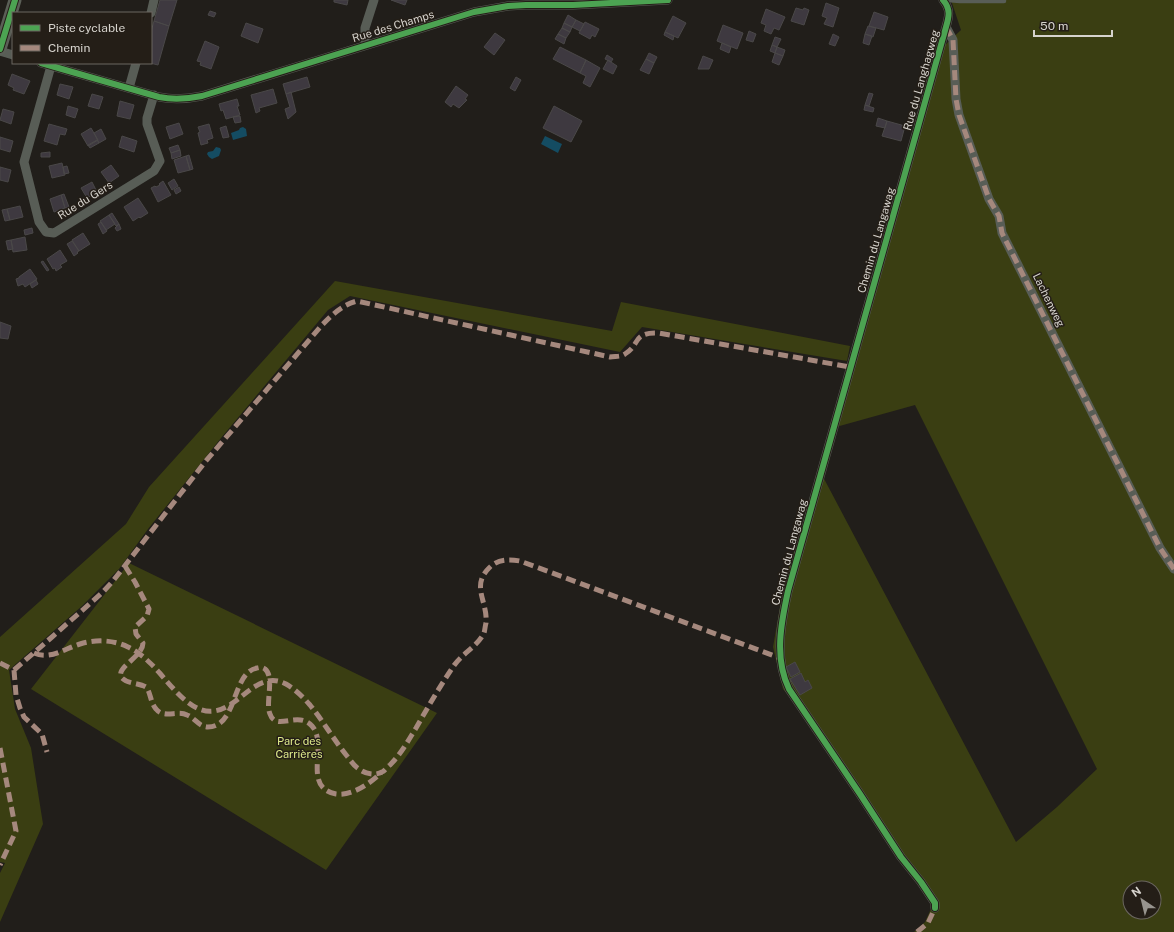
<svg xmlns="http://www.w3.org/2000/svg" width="1174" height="932" font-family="'Public Sans',sans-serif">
	<rect width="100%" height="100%" fill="#211e1a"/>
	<path fill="#3a3e12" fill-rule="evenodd" d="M 951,0 L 1174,0 L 1174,932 L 914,932 L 925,922 L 934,902 L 806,715 L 783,689 L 773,647 L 785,578 L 821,473 L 1016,842 L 1057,807 L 1097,769 L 915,405 L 836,427 L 945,45 L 961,30 ZM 1130,888 L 1154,888 L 1154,912 L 1130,912 Z
		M 335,281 L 612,331 L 621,302 L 850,346 L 847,361 L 642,327 L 620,352 L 350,296 L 328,310 L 221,438 L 148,529 L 119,569 L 82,606 L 9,670 L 15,709 L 31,748 L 43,824 L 0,922 L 0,873 L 5,863 L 0,862 L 0,637 L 126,524 L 149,487 Z
		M 129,563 L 437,713 L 326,870 L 31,689 Z"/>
	<path fill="#144c62" d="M 243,127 L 246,129 L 247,136 L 233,140 L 231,133 L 239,130 L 240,128 Z
		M 545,136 L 562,144 L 558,153 L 541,144 Z
		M 216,147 L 220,148 L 221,150 L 219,156 L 212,159 L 209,157 L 207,154 L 208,152 L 213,151 Z"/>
	<path fill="#3e3940" stroke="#4a4848" d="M 160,0 L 177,0 L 169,26 L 154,21 Z
		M 334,0 L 348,0 L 347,5 L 334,2 Z
		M 391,0 L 407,0 L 405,5 Z
		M 826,3 L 839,8 L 833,27 L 824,24 L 827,18 L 822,16 Z
		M 796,8 L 803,10 L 804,8 L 809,10 L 804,25 L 791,21 Z
		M 766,9 L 785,17 L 779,30 L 774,28 L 771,34 L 764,31 L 766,25 L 761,23 Z
		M 210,11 L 216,13 L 214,17 L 208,15 Z
		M 874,12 L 888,17 L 884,30 L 869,26 Z
		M 568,15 L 576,20 L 572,27 L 564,23 Z
		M 673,16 L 686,23 L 678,38 L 665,32 Z
		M 576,20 L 584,24 L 580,31 L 572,27 Z
		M 154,21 L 169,26 L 158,65 L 150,63 L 151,63 L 151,32 Z
		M 585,22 L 599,29 L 595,37 L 592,35 L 590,39 L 579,33 Z
		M 246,23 L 263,29 L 258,43 L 241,36 Z
		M 564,23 L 572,27 L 570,32 L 562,28 Z
		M 723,25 L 743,33 L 737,49 L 717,41 Z
		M 868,26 L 876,28 L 873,37 L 865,34 Z
		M 562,28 L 570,32 L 566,38 L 558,34 Z
		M 749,31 L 756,34 L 753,42 L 746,40 Z
		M 665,32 L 674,36 L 673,40 L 664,35 Z
		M 495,33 L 505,40 L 494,55 L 484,47 Z
		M 558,34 L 566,38 L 564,44 L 555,39 Z
		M 833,34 L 839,37 L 835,46 L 829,44 Z
		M 865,34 L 872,36 L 869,45 L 863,43 Z
		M 775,37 L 781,39 L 777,47 L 772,45 Z
		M 205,41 L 219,47 L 211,69 L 200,65 L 201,62 L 197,61 Z
		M 722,43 L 731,47 L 729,53 L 720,49 Z
		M 772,45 L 777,47 L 775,53 L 770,51 Z
		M 560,47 L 586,60 L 580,73 L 553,59 Z
		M 777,47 L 785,50 L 783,56 L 775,53 Z
		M 649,53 L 657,57 L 654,63 L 646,59 Z
		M 775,53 L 783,56 L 779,65 L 772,62 Z
		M 607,55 L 613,59 L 611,62 L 605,59 Z
		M 703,56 L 713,60 L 709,69 L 698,69 Z
		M 646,59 L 654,63 L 649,74 L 640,70 Z
		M 586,60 L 600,68 L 590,87 L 583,83 L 586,76 L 580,73 Z
		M 608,60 L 617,66 L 613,74 L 603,69 Z
		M 12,74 L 30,81 L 24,94 L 13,90 L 14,88 L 8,85 Z
		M 307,77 L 310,87 L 286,94 L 283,84 Z
		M 516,77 L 521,80 L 515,91 L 510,88 Z
		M 60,84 L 73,87 L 69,99 L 57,95 Z
		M 456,86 L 468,95 L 465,99 L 467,100 L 459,108 L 453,104 L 451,107 L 445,102 Z
		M 273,89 L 277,103 L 259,108 L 260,111 L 256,113 L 251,95 Z
		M 291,92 L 296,112 L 288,119 L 285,109 L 290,107 L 286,94 Z
		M 869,93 L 873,94 L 869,106 L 865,105 Z
		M 92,94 L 103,97 L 99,109 L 88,106 Z
		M 237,99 L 239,106 L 237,106 L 240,115 L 226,119 L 223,110 L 221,111 L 219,104 Z
		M 120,101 L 134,105 L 130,119 L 117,116 Z
		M 865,105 L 874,108 L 873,112 L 864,110 Z
		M 68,106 L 78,109 L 75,118 L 66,115 Z
		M 554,106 L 582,121 L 571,142 L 543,128 Z
		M 3,109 L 14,112 L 11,124 L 0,120 Z
		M 240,116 L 241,122 L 235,123 L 233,117 Z
		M 878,118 L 887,121 L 885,128 L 876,126 Z
		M 887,121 L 905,126 L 901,141 L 882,136 Z
		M 179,123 L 183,134 L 170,139 L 166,127 Z
		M 49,124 L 67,129 L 65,135 L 60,134 L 57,145 L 44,141 Z
		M 209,124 L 213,138 L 207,140 L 208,143 L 201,145 L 198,133 L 200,132 L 198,127 Z
		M 226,126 L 229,137 L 223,138 L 220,128 Z
		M 91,128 L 98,140 L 88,146 L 81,134 Z
		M 101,129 L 106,139 L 99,143 L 94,133 Z
		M 122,136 L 137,141 L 134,152 L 119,147 Z
		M 0,137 L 13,141 L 10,152 L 0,149 Z
		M 97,140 L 99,143 L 90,148 L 88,145 Z
		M 178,145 L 180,150 L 171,153 L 169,148 Z
		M 180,150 L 181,156 L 172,159 L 171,153 Z
		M 50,152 L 50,157 L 41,157 L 41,153 Z
		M 189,155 L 193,169 L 190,170 L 186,156 Z
		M 186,156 L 190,170 L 178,173 L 174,160 Z
		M 62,163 L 65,175 L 52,178 L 49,166 Z
		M 111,165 L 119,176 L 109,183 L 101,172 Z
		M 67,166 L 69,173 L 64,174 L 63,167 Z
		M 0,167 L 11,170 L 8,182 L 0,180 Z
		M 174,179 L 178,186 L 172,190 L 168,183 Z
		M 163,181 L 171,195 L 158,202 L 151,188 L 155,186 L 156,187 L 160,185 L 159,184 Z
		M 92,182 L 97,192 L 87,198 L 81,188 Z
		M 179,187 L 181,191 L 176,194 L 174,190 Z
		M 64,194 L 69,207 L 65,208 L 61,195 Z
		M 61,195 L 65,208 L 54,212 L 50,199 Z
		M 138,198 L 148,213 L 140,218 L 139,217 L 133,221 L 124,207 Z
		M 20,206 L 23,217 L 10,220 L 7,209 Z
		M 7,209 L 10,220 L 5,221 L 2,210 Z
		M 112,213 L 119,224 L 116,226 L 109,215 Z
		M 109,215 L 115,224 L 106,230 L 100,221 Z
		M 101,222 L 107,231 L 103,234 L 98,224 Z
		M 119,224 L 121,229 L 117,231 L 115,228 Z
		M 32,228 L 33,233 L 25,235 L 24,230 Z
		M 83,233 L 90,244 L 79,251 L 72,240 Z
		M 25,237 L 27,250 L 13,252 L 11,240 Z
		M 11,240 L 13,249 L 8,250 L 6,241 Z
		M 72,241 L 79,251 L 77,252 L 78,253 L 74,256 L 67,244 Z
		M 60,250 L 67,261 L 60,265 L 62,267 L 56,271 L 55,268 L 53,269 L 47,259 Z
		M 43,261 L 49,270 L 47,271 L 41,262 Z
		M 30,269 L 37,279 L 25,287 L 23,284 L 18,286 L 16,279 L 19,278 L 19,277 Z
		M 36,280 L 38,284 L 32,288 L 30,284 Z
		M 0,322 L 11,326 L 8,339 L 0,338 Z
		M 795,662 L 800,672 L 791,677 L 786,667 Z
		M 801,673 L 805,682 L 808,680 L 812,688 L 800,695 L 790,679 Z"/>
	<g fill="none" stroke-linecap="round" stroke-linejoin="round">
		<path stroke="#585d56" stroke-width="4.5" d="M 948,0 L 960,1 L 1004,1"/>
		<path stroke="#585d56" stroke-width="9" d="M 151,13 L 154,0
			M 946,27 L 953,40 L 956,99 L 959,115 L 989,199 L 999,216 L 1002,233 L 1160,548 L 1174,569
			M 365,45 L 365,28 L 374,0
			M 0,51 L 13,55
			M 41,63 L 159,97 C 174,100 187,99 202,96 L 474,12 L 508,6 L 526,5 L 573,5 L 668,0
			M 51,66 L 24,162 L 39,222 L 46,232 L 54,233 L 154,171 L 160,161 L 147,124 L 147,118 L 154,95
			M 129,88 L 136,63
			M 935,908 L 935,903 L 921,882 L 901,857 L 860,794 L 789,689 C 774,658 781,623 788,591 L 946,27 C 949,17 951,9 943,0"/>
		<path stroke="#5b5f57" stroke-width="13" d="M 0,49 L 15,0"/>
		<path stroke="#a5887d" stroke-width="5" stroke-dasharray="10 5" stroke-linecap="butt" d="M 946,27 L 953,40 L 956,99 L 959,115 L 989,199 L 999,216 L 1002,233 L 1160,548 L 1174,569
			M 125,566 L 135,582 L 149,609 L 147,616 L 135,627 L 136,634 L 143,643 C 143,657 114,668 122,678 C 128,684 139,683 146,687 C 151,693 150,702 156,709 C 164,719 177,710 187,715 C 195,718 198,726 207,727 C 238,728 231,673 257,668 C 260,667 263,667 265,669 C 275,677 265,703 270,714 C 276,732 298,710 312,726 C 329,745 301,787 336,794 C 353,796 370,783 381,773
			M 34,653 C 50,660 64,649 80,644 C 96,639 114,640 128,647 C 136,651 143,656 149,662 C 166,677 188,715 214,711 C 240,708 257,669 286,684 C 295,689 303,697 310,705 C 323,721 334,740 347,756 C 351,761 354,766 359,769 C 365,774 375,776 382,772 C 385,771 387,767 390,765 C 401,754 408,741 416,728 C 428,707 440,686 453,667 C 461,654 477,647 484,633 C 485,630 485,626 486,623 C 488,601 470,586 490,567 C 498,559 510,559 520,561 L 780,658
			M 0,663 L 14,670
			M 14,670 L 52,637 L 103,592 L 113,581 L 205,462 L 322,325 C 333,314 342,305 357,301 L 610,357 C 615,356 621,357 625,354 C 641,344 632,332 659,333 L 850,367
			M 14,670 L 16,695 L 20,708 L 24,717 L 42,734 L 47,752
			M 0,748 L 16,831 L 0,865
			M 917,932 L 928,923 L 935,908"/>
		<defs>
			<path id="cycleway" d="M 0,49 L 15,0
				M 41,63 L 159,97 C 174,100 187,99 202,96 L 474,12 L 508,6 L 526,5 L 573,5 L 668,0
				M 935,908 L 935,903 L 921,882 L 901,857 L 860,794 L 789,689 C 774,658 781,623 788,591 L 946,27 C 949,17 951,9 943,0"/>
		</defs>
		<use href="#cycleway" stroke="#241e17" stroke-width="8"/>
		<use href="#cycleway" stroke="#4ca352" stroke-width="6"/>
	</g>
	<g text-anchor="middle" stroke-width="3" stroke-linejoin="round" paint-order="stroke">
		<g font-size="11" fill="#d6d3cd" stroke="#241e17">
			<text transform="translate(393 26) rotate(-17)" y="4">Rue des Champs</text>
			<text transform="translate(921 80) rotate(-74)" y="4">Rue du Langhagweg</text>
			<text transform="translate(85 200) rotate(-32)" y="4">Rue du Gers</text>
			<text transform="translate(876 240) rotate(-74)" y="4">Chemin du Langawag</text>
			<text transform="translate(1049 300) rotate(64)" y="4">Lachenweg</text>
			<text transform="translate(789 552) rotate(-75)" y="4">Chemin du Langawag</text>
		</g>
		<g font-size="11" fill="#dfeb8b" stroke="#241e17">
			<text x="299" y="745">Parc des<tspan x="299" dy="13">Carrières</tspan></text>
		</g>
	</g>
	<rect x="12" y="12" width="140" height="52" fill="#241e17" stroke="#6b6660"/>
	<rect x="20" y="25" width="20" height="6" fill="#4ca352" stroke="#6b6660"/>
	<text x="48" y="32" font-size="12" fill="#d6d3cd">Piste cyclable</text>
	<rect x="20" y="45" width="20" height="6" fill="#a5887d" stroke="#6b6660"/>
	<text x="48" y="52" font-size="12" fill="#d6d3cd">Chemin</text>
	<g transform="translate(1142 900) rotate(325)"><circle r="19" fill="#241e17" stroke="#6b6660"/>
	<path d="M0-3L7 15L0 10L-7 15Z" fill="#97948e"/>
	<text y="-6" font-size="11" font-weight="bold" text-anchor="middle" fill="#d6d3cd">N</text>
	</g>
	<path d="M1034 30v6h78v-6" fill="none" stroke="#d6d3cd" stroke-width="2"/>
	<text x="1040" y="30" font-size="12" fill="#d6d3cd" stroke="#241e17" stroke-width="3" paint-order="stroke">50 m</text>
</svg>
